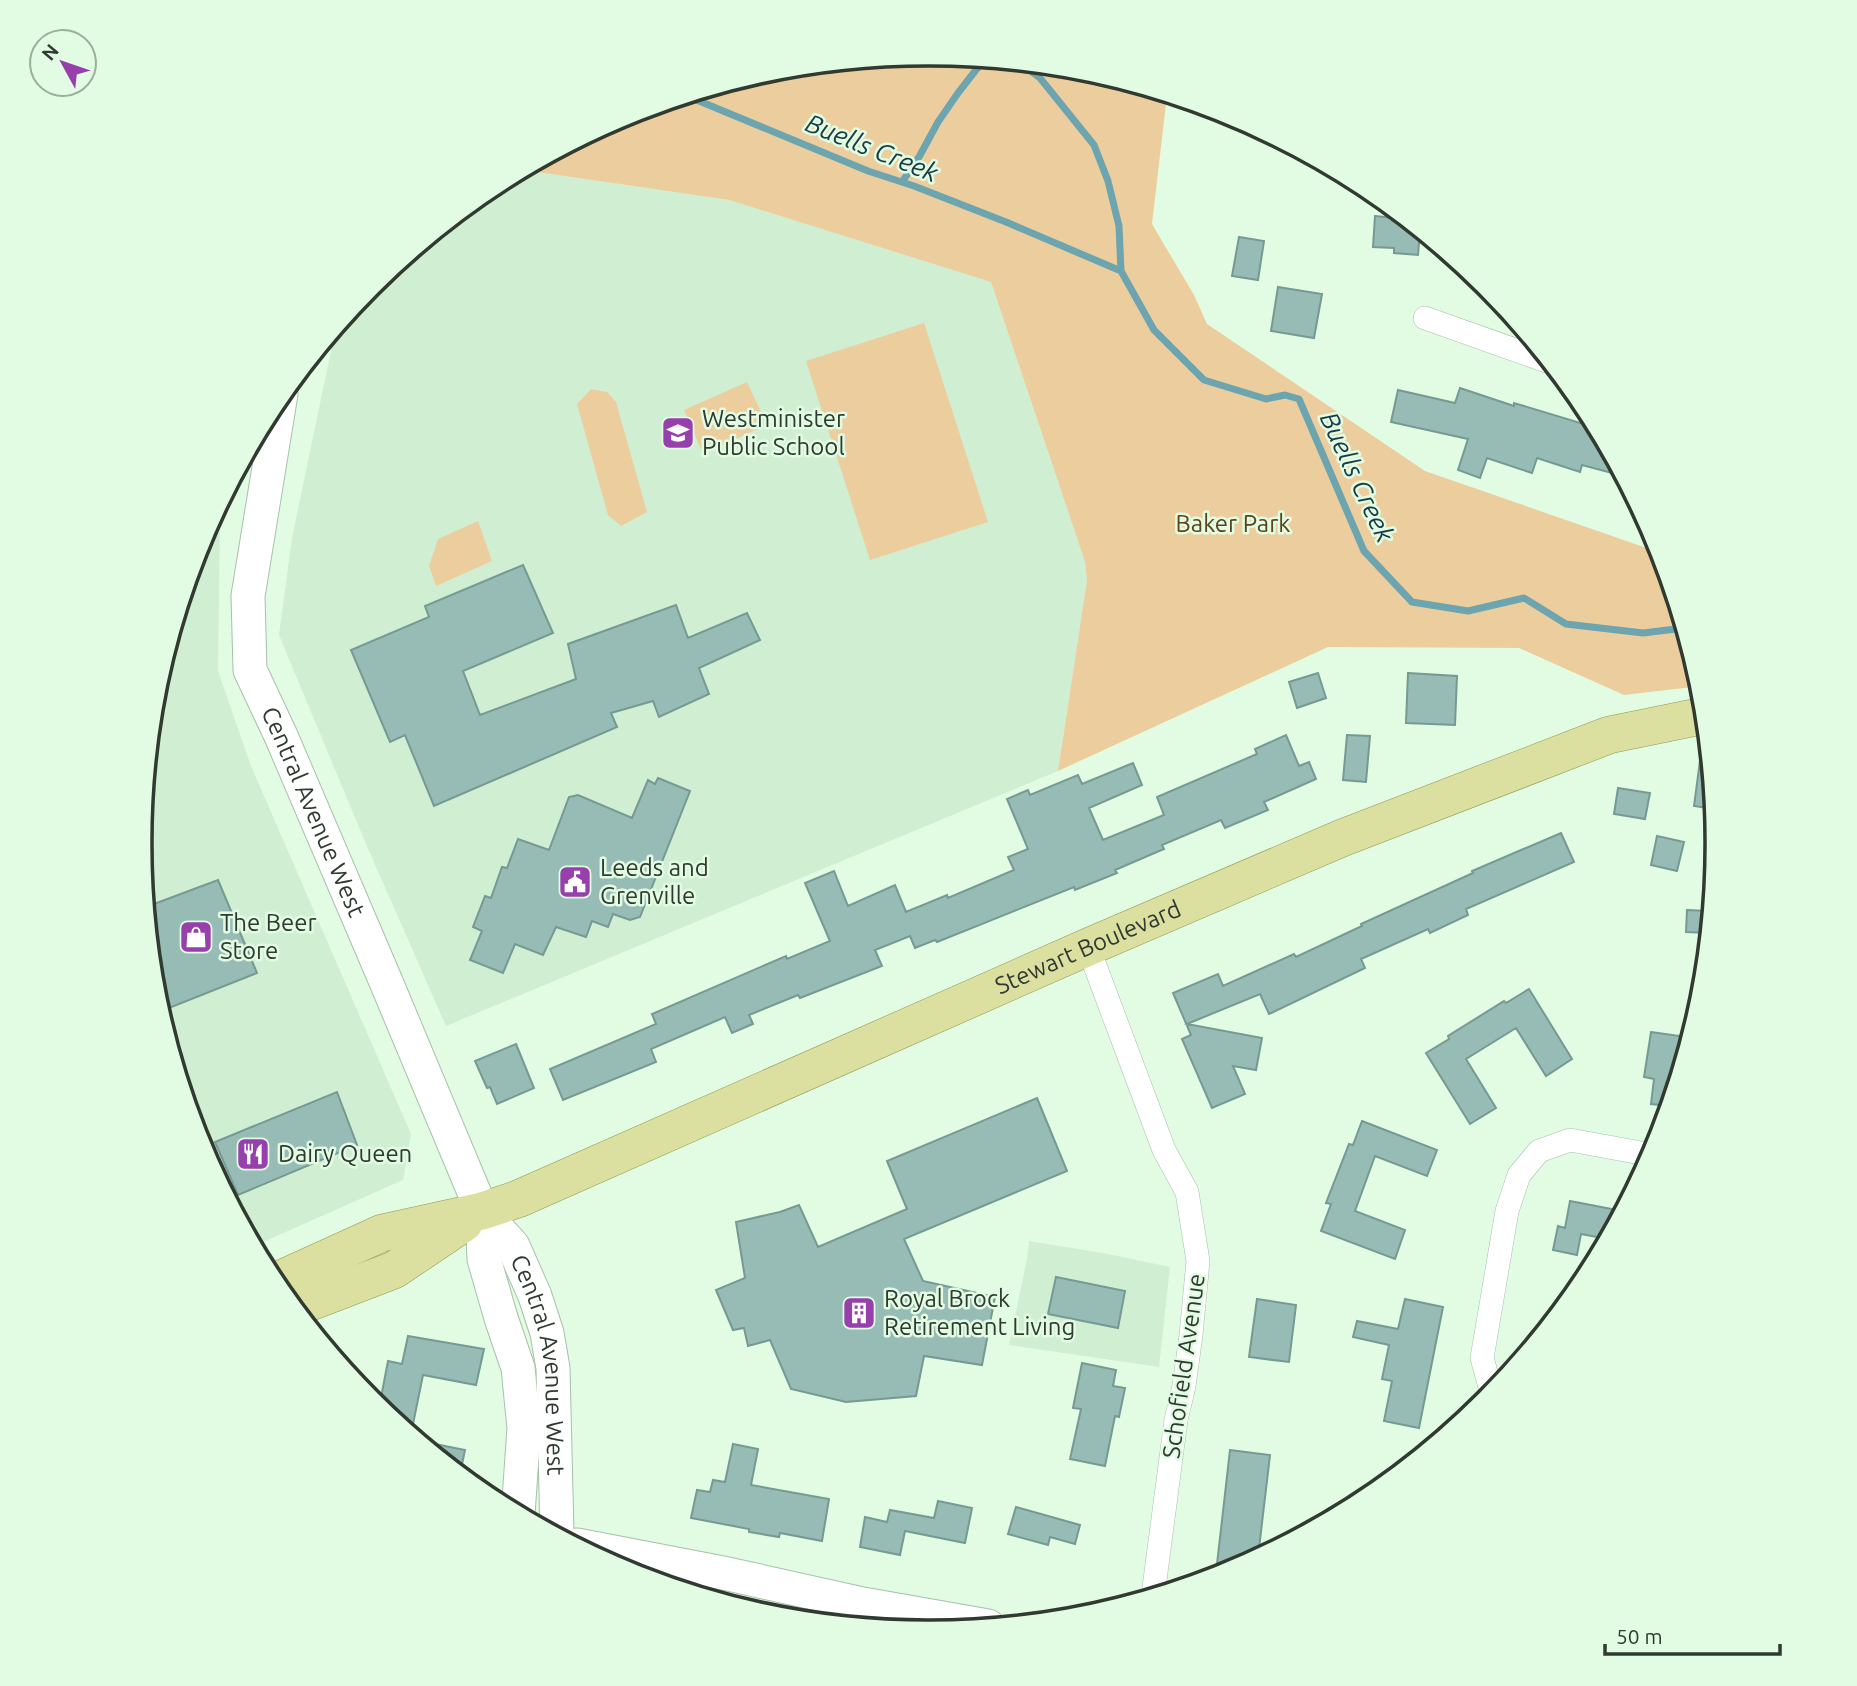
<svg xmlns="http://www.w3.org/2000/svg" width="1857" height="1686" font-family="Ubuntu,sans-serif">
	<rect width="100%" height="100%" fill="#e2fce3"/>
	<path fill="#cfeed2" d="M 523,170 L 729,200 L 991,282 L 1085,562 L 1087,580 L 1058,771 L 446,1026 L 366,844 L 279,635 L 292,538 L 336,327 L 371,285 L 491,187 Z
		M 225,494 L 220,521 L 218,671 L 251,766 L 411,1134 L 403,1180 L 254,1246 L 200,1144 L 155,996 L 140,843 L 155,689 L 200,541 Z
		M 1029,1241 L 1108,1254 L 1170,1267 L 1159,1367 L 1009,1345 L 1027,1259 Z"/>
	<path fill="#ecce9e" d="M 929,54 L 1083,69 L 1167,95 L 1152,224 L 1194,295 L 1207,324 L 1425,471 L 1661,553 L 1701,686 L 1624,695 L 1519,648 L 1328,647 L 1058,771 L 1087,580 L 1085,562 L 991,282 L 729,200 L 523,170 L 627,114 L 775,69 Z
		M 924,323 L 988,522 L 870,560 L 806,361 Z
		M 747,382 L 767,425 L 703,454 L 684,410 Z
		M 591,389 L 607,392 L 616,402 L 647,512 L 621,526 L 608,515 L 577,404 Z
		M 478,521 L 492,561 L 436,586 L 429,566 L 438,539 Z"/>
	<g fill="none" stroke-linecap="round" stroke-linejoin="round">
		<path stroke="#6ca4af" stroke-width="7" d="M 1020,63 L 1040,78 L 1094,145 L 1108,181 L 1119,226 L 1121,271
			M 687,96 L 868,171 L 914,186 L 1006,222 L 1121,271 L 1154,330 L 1204,380 L 1266,399 L 1285,395 L 1299,399 L 1364,551 L 1412,602 L 1468,611 L 1524,598 L 1566,624 L 1643,633 L 1684,628
			M 902,182 L 919,157 L 938,122 L 958,93 L 979,66 L 992,60"/>
	</g>
	<path fill="#97bcb5" stroke="#759a93" stroke-width="2" d="M 1375,216 L 1405,219 L 1420,231 L 1418,255 L 1394,253 L 1394,248 L 1373,247 Z
		M 1239,237 L 1264,241 L 1258,280 L 1232,276 Z
		M 1278,287 L 1322,294 L 1314,338 L 1271,331 Z
		M 1460,388 L 1514,406 L 1514,403 L 1597,428 L 1623,476 L 1582,465 L 1580,472 L 1537,458 L 1532,473 L 1487,458 L 1480,478 L 1458,470 L 1468,439 L 1391,422 L 1398,390 L 1455,403 Z
		M 523,565 L 553,633 L 463,671 L 480,715 L 576,679 L 568,644 L 676,605 L 688,638 L 747,613 L 760,640 L 699,668 L 709,694 L 659,717 L 653,701 L 611,713 L 617,727 L 434,806 L 405,735 L 390,742 L 351,650 L 429,617 L 425,606 Z
		M 1318,673 L 1326,698 L 1297,708 L 1289,682 Z
		M 1408,673 L 1457,676 L 1455,725 L 1406,723 Z
		M 1286,735 L 1299,766 L 1309,762 L 1316,779 L 1264,802 L 1268,810 L 1225,828 L 1221,820 L 1162,845 L 1164,849 L 1115,870 L 1117,873 L 1075,890 L 1074,887 L 937,942 L 935,940 L 915,948 L 910,936 L 875,950 L 882,966 L 800,998 L 798,995 L 749,1015 L 753,1024 L 732,1033 L 725,1017 L 651,1049 L 656,1062 L 563,1100 L 550,1069 L 656,1024 L 652,1014 L 786,956 L 787,959 L 830,941 L 805,883 L 834,871 L 848,906 L 895,885 L 906,912 L 947,895 L 948,898 L 1014,870 L 1008,857 L 1028,849 L 1007,799 L 1028,790 L 1030,795 L 1078,775 L 1082,784 L 1133,763 L 1142,785 L 1089,808 L 1103,840 L 1164,815 L 1157,797 L 1257,754 L 1255,749 Z
		M 1347,735 L 1370,736 L 1366,782 L 1343,780 Z
		M 1701,753 L 1708,753 L 1714,809 L 1694,806 Z
		M 658,778 L 690,791 L 640,917 L 630,920 L 613,914 L 608,927 L 592,921 L 586,937 L 556,927 L 543,955 L 515,944 L 503,973 L 470,960 L 482,931 L 473,927 L 485,896 L 491,898 L 502,867 L 507,868 L 518,839 L 549,850 L 569,797 L 578,795 L 632,818 L 648,780 L 655,784 Z
		M 1618,788 L 1650,793 L 1645,819 L 1614,814 Z
		M 1561,833 L 1574,862 L 1466,909 L 1468,915 L 1430,933 L 1428,929 L 1361,959 L 1365,968 L 1269,1014 L 1260,994 L 1187,1024 L 1262,1038 L 1256,1070 L 1233,1066 L 1245,1094 L 1212,1108 L 1182,1039 L 1191,1035 L 1173,993 L 1218,974 L 1223,986 L 1294,954 L 1296,957 L 1362,926 L 1361,924 L 1473,873 L 1472,871 Z
		M 1657,836 L 1684,842 L 1677,871 L 1651,865 Z
		M 218,880 L 257,973 L 159,1012 L 155,996 L 146,907 Z
		M 1687,910 L 1707,911 L 1707,933 L 1686,932 Z
		M 1529,989 L 1572,1059 L 1546,1076 L 1516,1028 L 1466,1059 L 1496,1108 L 1470,1124 L 1426,1053 L 1449,1039 L 1448,1036 L 1504,1001 L 1506,1003 Z
		M 1651,1032 L 1680,1036 L 1674,1076 L 1678,1077 L 1669,1106 L 1651,1104 L 1654,1079 L 1644,1077 Z
		M 516,1044 L 534,1088 L 497,1104 L 490,1087 L 487,1088 L 475,1061 Z
		M 337,1092 L 357,1145 L 238,1195 L 215,1142 Z
		M 1037,1098 L 1067,1171 L 904,1239 L 923,1281 L 995,1297 L 982,1365 L 924,1356 L 916,1396 L 846,1402 L 791,1389 L 770,1340 L 748,1346 L 744,1328 L 733,1330 L 716,1290 L 745,1278 L 736,1222 L 780,1212 L 799,1205 L 818,1247 L 907,1209 L 887,1161 Z
		M 1362,1121 L 1437,1150 L 1427,1176 L 1375,1156 L 1355,1211 L 1405,1230 L 1395,1259 L 1321,1231 L 1331,1204 L 1326,1203 L 1349,1144 L 1353,1145 Z
		M 1570,1201 L 1622,1211 L 1607,1239 L 1581,1234 L 1577,1255 L 1553,1250 L 1558,1226 L 1565,1228 Z
		M 1056,1277 L 1125,1291 L 1118,1328 L 1048,1314 Z
		M 1257,1299 L 1296,1305 L 1289,1362 L 1249,1357 Z
		M 1405,1299 L 1443,1307 L 1419,1428 L 1384,1421 L 1392,1381 L 1382,1379 L 1389,1345 L 1353,1337 L 1357,1321 L 1398,1329 Z
		M 408,1336 L 484,1349 L 476,1385 L 423,1375 L 411,1434 L 379,1408 L 388,1361 L 402,1364 Z
		M 1082,1363 L 1116,1370 L 1113,1386 L 1125,1388 L 1119,1417 L 1115,1416 L 1105,1466 L 1070,1459 L 1081,1409 L 1073,1408 Z
		M 420,1441 L 465,1450 L 460,1474 L 447,1464 Z
		M 733,1444 L 758,1449 L 751,1485 L 829,1499 L 822,1541 L 780,1533 L 779,1537 L 749,1532 L 749,1529 L 691,1518 L 697,1490 L 710,1492 L 713,1480 L 725,1482 Z
		M 1230,1450 L 1270,1455 L 1258,1557 L 1240,1566 L 1217,1564 Z
		M 938,1501 L 972,1508 L 965,1543 L 905,1531 L 900,1555 L 860,1547 L 865,1517 L 887,1522 L 890,1510 L 934,1518 Z
		M 1016,1507 L 1080,1525 L 1075,1544 L 1050,1537 L 1048,1545 L 1008,1534 Z"/>
	<g fill="none" stroke-linecap="round" stroke-linejoin="round">
		<defs>
			<path id="street" d="M 1425,318 L 1549,362
				M 1088,947 L 1164,1150 L 1187,1192 L 1198,1261 L 1191,1335 L 1184,1386 L 1176,1420 L 1153,1595
				M 1492,1394 L 1482,1358 L 1507,1211 L 1519,1175 L 1539,1151 L 1570,1140 L 1652,1155"/>
			<g id="secondary">
				<path id="s1" d="M 281,394 L 248,596 L 250,670 L 281,736 L 384,977 L 482,1211 L 513,1246 L 535,1296 L 547,1333 L 553,1368 L 557,1535"/>
				<path d="M 482,1211 L 484,1259 L 501,1318 L 518,1368 L 524,1428 L 518,1514"/>
				<path d="M 577,1545 L 728,1574 L 863,1604 L 988,1626"/>
			</g>
			<g id="primary">
				<path id="s2" d="M 274,1282 L 382,1233 L 482,1211 L 518,1199 L 1088,947 L 1342,838 L 1609,735 L 1697,717 L 1705,717"/>
				<path d="M 295,1308 L 394,1270 L 464,1223"/>
			</g>
		</defs>
		<use href="#street" stroke="#a7c0a9" stroke-width="24"/>
		<use href="#secondary" stroke="#a7c0a9" stroke-width="35"/>
		<use href="#primary" stroke="#909851" stroke-width="38"/>
		<use href="#street" stroke="#fff" stroke-width="23"/>
		<use href="#secondary" stroke="#fff" stroke-width="33"/>
		<use href="#primary" stroke="#dbe0a1" stroke-width="37"/>
	</g>
	<defs>
		<symbol id="school-square" viewBox="-11 -11 22 22"><rect x="-9" y="-9" width="18" height="18" rx="4" fill="#9740ad" stroke="#e2fce3"/><path d="M0-5L7-2L0 1L-7-2ZM-4 1L0 2.5L4 1V4Q0 6-4 4Z" fill="#fff"/></symbol>
		<symbol id="civic-square" viewBox="-11 -11 22 22"><rect x="-9" y="-9" width="18" height="18" rx="4" fill="#9740ad" stroke="#e2fce3"/><path d="M-.6-6.5H3V-4.5H.6V-3L4-1V1h2V6H-6V1h2V-1L-.6-3ZM-1.2 2.5V6h2.4V2.5Z" fill="#fff"/></symbol>
		<symbol id="shop-square" viewBox="-11 -11 22 22"><rect x="-9" y="-9" width="18" height="18" rx="4" fill="#9740ad" stroke="#e2fce3"/><path d="M-5-2.5h2.3a2.7 3.5 0 0 1 5.4 0H5L5.5 6h-11ZM-1.5-2.5h3a1.5 2.3 0 0 0-3 0Z" fill="#fff"/></symbol>
		<symbol id="restaurant-square" viewBox="-11 -11 22 22"><rect x="-9" y="-9" width="18" height="18" rx="4" fill="#9740ad" stroke="#e2fce3"/><path d="M-5-6h1v4h1v-4h1v4h1v-4h1v5L-1.5 .5V6h-2V.5L-5-1ZM5-6V6H3V1.5H1.5Q1.5-4 5-6Z" fill="#fff"/></symbol>
		<symbol id="building-square" viewBox="-11 -11 22 22"><rect x="-9" y="-9" width="18" height="18" rx="4" fill="#9740ad" stroke="#e2fce3"/><path d="M-4-6H4V6H1V3H-1V6H-4ZM-2.5-4.3h1.7v1.8h-1.7ZM.8-4.3h1.7v1.8H.8ZM-2.5-1h1.7V.8h-1.7ZM.8-1h1.7V.8H.8Z" fill="#fff"/></symbol>
	</defs>
	<g fill-rule="evenodd">
		<use href="#school-square" x="659" y="414" width="38" height="38"/>
		<use href="#civic-square" x="556" y="863" width="38" height="38"/>
		<use href="#shop-square" x="177" y="918" width="38" height="38"/>
		<use href="#restaurant-square" x="234" y="1135" width="38" height="38"/>
		<use href="#building-square" x="840" y="1294" width="38" height="38"/>
	</g>
	<g text-anchor="middle" stroke-width="5" stroke-linejoin="round" paint-order="stroke">
		<g font-size="24" fill="#303a31" stroke="#e2fce3" text-anchor="start">
			<text x="702" y="427">Westminister<tspan x="702" dy="28">Public School</tspan></text>
			<text x="600" y="876">Leeds and<tspan x="600" dy="28">Grenville</tspan></text>
			<text x="220" y="931">The Beer<tspan x="220" dy="28">Store</tspan></text>
			<text x="278" y="1162">Dairy Queen</text>
			<text x="884" y="1307">Royal Brock<tspan x="884" dy="28">Retirement Living</tspan></text>
		</g>
		<g font-size="24" fill="#5b431a" stroke="#e2fce3">
			<text x="1233" y="532">Baker Park</text>
		</g>
		<g font-size="24" fill="#303a31" stroke="#e2fce3">
			<text dy="8" stroke="none"><textPath href="#s1" startOffset="434">Central Avenue West</textPath></text>
			<text dy="8" stroke="none"><textPath href="#s2" startOffset="882">Stewart Boulevard</textPath></text>
			<text transform="translate(1184 1366) rotate(-82)" y="8">Schofield Avenue</text>
			<text dy="8" stroke="none"><textPath href="#s1" startOffset="1038">Central Avenue West</textPath></text>
		</g>
		<g font-size="26" font-style="italic" fill="#183c45" stroke="#e2fce3">
			<text transform="translate(872 148) rotate(22)" y="9">Buells Creek</text>
			<text transform="translate(1357 477) rotate(65)" y="9">Buells Creek</text>
		</g>
	</g>
	<path d="M0 0H1857V1686H0ZM928 66H929A776 776 0 0 1 1705 842V844A776 776 0 0 1 929 1620H928A776 776 0 0 1 152 844V842A776 776 0 0 1 928 66Z" fill="#e2fce3" fill-rule="evenodd"/>
	<path fill="none" stroke="#303a31" stroke-width="3.5" d="M928 66H929A776 776 0 0 1 1705 842V844A776 776 0 0 1 929 1620H928A776 776 0 0 1 152 844V842A776 776 0 0 1 928 66Z"/>
	<g transform="translate(63 63) rotate(310)"><circle r="33" fill="#e2fce3" stroke="#9bae9c" stroke-width="2"/>
	<path d="M0-5L12 26L0 18L-12 26Z" fill="#9740ad"/>
	<text y="-10" font-size="19" font-weight="bold" text-anchor="middle" fill="#303a31">N</text>
	</g>
	<path d="M1605 1644v10h175v-10" fill="none" stroke="#303a31" stroke-width="3.5"/>
	<text x="1616" y="1644" font-size="21" fill="#303a31" stroke="#e2fce3" stroke-width="5" paint-order="stroke">50 m</text>
</svg>
